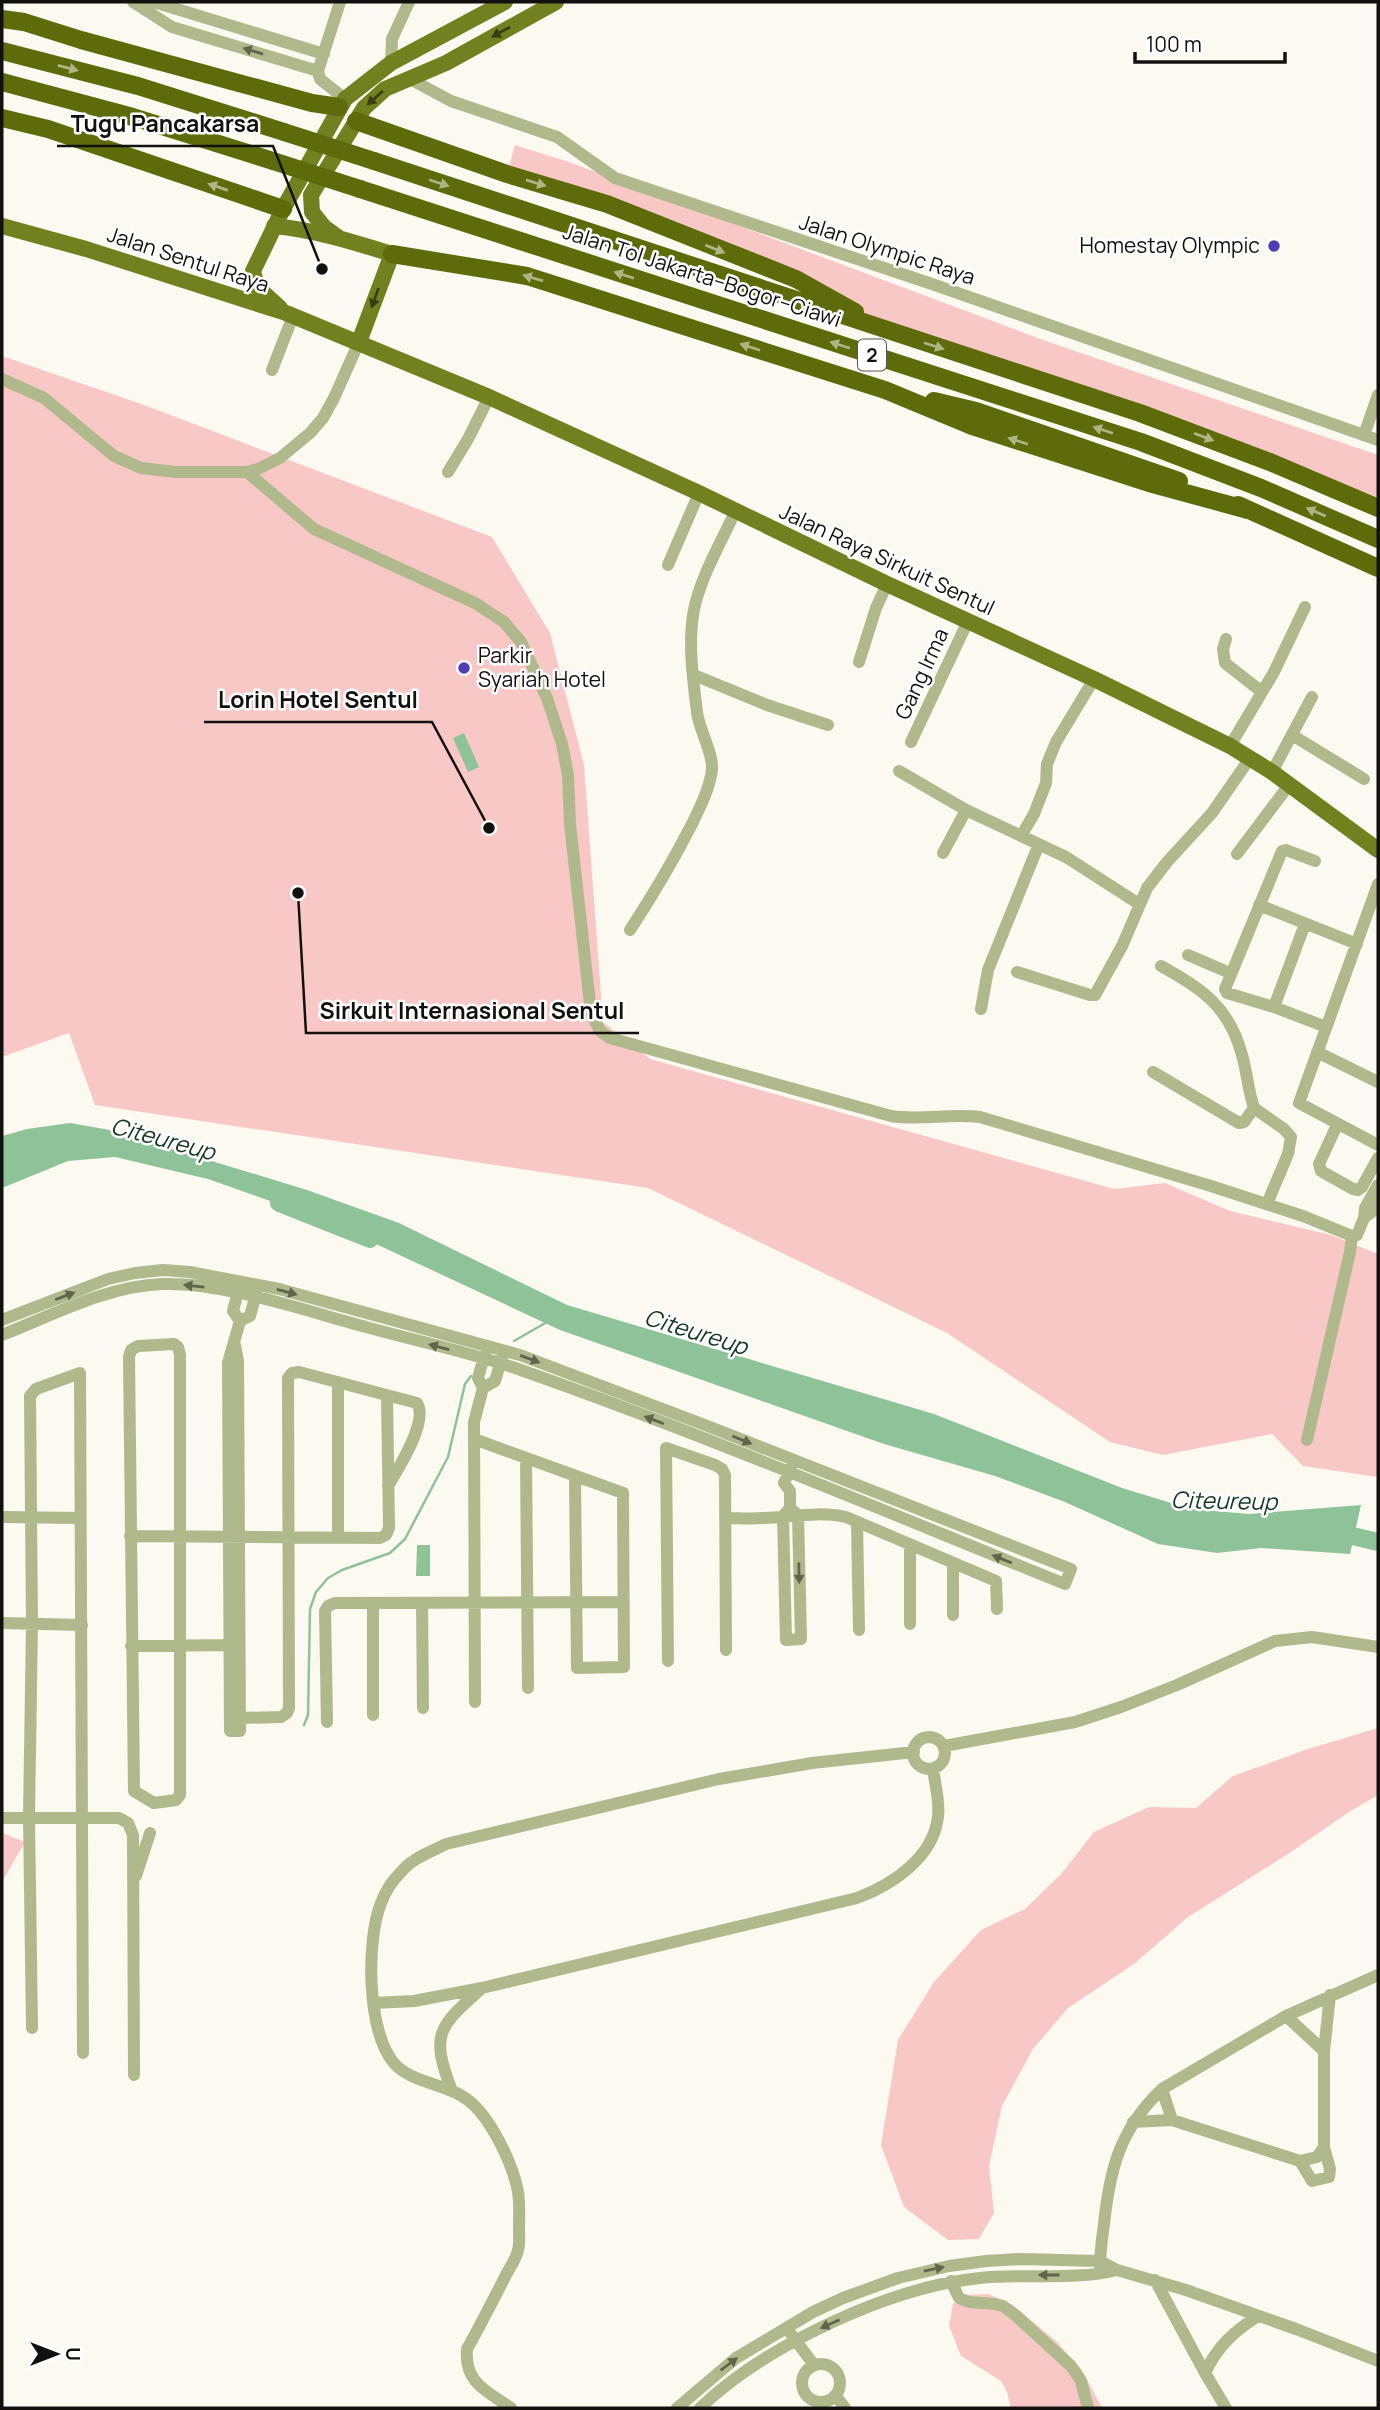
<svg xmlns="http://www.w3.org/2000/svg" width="1380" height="2410" font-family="Manrope,sans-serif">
	<rect width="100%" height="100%" fill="#fcf9f1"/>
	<path fill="#f8c8c6" d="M 515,145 L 569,162 L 1043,340 L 1378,455 L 1378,508 L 893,332 L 796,279 L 507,174 Z
		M 2,356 L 144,405 L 492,537 L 550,633 L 584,765 L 603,1022 L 650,1059 L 1114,1189 L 1165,1183 L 1230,1211 L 1331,1235 L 1378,1254 L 1378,1477 L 1303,1466 L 1272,1434 L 1163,1455 L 1110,1442 L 947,1333 L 648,1188 L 95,1105 L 69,1033 L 2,1057 Z
		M 1378,1728 L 1378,1795 L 1349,1812 L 1288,1854 L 1188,1917 L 1134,1964 L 1068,2008 L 1033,2049 L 1002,2106 L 989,2166 L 994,2213 L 979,2239 L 948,2240 L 904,2207 L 881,2145 L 898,2040 L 934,1982 L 981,1930 L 1025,1909 L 1062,1873 L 1094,1832 L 1149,1807 L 1196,1808 L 1233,1776 L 1308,1749 Z
		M 2,1833 L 25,1842 L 2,1882 Z
		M 988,2294 L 1013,2305 L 1056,2341 L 1082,2370 L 1102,2408 L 1011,2408 L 1007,2392 L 1001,2381 L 961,2356 L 949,2326 L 953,2304 L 965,2295 Z"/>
	<path fill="#8ec298" d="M 464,733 L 479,767 L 468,772 L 453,738 Z
		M 70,1123 L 110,1130 L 307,1190 L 399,1223 L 567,1305 L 934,1414 L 1122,1488 L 1191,1509 L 1249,1514 L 1361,1505 L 1350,1554 L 1261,1548 L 1217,1553 L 1158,1544 L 1065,1502 L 995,1476 L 884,1444 L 560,1330 L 329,1222 L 208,1179 L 115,1157 L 68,1161 L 2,1188 L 2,1136 L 27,1129 Z
		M 417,1545 L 430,1545 L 430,1576 L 416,1576 Z"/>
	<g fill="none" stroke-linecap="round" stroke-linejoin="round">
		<path stroke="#8ec298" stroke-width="2.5" d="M 514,1341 L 547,1322
			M 304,1725 L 308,1715 L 310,1609 L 316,1592 L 328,1578 L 342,1570 L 390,1553 L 405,1539 L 448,1457 L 465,1384 L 471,1376"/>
		<path stroke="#8ec298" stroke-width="18" d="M 279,1203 L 370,1239
			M 1331,1531 L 1378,1542"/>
		<path stroke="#afb98b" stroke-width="12" d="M 133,2 L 172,27 L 318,71
			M 135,2 L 157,3 L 324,54
			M 340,2 L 318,71 L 320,79 L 345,99
			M 391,63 L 392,39 L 409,2
			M 410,79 L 451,101 L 557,137 L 615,178 L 932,284 L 1378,440
			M 272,370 L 293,316
			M 2,379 L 44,398 L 114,456 L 141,468 L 176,472 L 247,472 L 258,469 L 280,458 L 310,433 L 323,418 L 334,398 L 359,342
			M 1364,435 L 1378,395
			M 247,472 L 314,529 L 475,603 L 504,622 L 521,642 L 547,698 L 562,744 L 568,775 L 570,824 L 591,1013 L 600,1031 L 610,1038 L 891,1116 C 921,1121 950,1113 980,1117 L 1211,1186 L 1303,1216 L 1352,1236 L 1357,1235 L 1364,1218 L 1365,1208 L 1378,1185
			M 448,472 L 468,439 L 489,397
			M 668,565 L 699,493
			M 1226,639 L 1223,649 L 1225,663 L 1262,692
			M 859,662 L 876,608 L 887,584
			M 694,675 L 767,705 L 828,725
			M 1292,735 L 1364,779
			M 911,742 L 968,621
			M 1230,746 L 1274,672 L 1305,607
			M 899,771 L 966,810 L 1066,857 L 1139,904
			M 1272,772 L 1312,697
			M 1021,836 L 1034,814 L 1046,783 L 1047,764 L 1056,742 L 1094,679
			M 943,853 L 966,810
			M 1237,854 L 1289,785
			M 1315,861 L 1286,850 L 1282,851 L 1225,989 L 1227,993 L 1274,1007 L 1326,1027
			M 1378,884 L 1299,1103 L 1378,1145
			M 1259,905 L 1357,944
			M 630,930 C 653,895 673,861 692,824 C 700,807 710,788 712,769 C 713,752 699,730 697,712 C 693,679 687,639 695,605 C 703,573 721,542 735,512
			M 1188,955 L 1230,973
			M 1161,966 C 1202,989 1229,1006 1242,1055 C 1247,1072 1248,1090 1254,1108 L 1284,1129 L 1291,1137 L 1288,1154 L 1267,1204
			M 1017,972 L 1090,995 L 1095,995 L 1122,946 L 1147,888 L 1167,862 L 1212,813 L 1250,758
			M 1274,1007 L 1305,924
			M 981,1009 L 988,970 L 1039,844
			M 1317,1052 L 1378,1082
			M 1153,1072 L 1239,1123 L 1244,1122 L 1254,1108
			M 1337,1125 L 1319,1164 L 1321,1171 L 1353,1189 L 1358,1190 L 1362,1187 L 1378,1158
			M 1365,1217 L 1373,1211 L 1378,1202
			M 2,1320 L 108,1279 L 135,1273 L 163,1270 L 190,1272 L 279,1289 L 520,1355 L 705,1425 L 1071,1569 L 1065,1584 C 884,1511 703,1434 518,1369 C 469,1352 417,1341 366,1327 C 306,1311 224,1282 162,1284 C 107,1286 53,1315 2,1335
			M 240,1321 L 250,1316 L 257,1290
			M 174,1344 L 178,1347 L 180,1355 L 180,1795 L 176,1800 L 154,1803 L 134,1791 L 129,1357 L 131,1350 L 138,1346 Z
			M 235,1345 L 238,1361 L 240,1731 L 230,1731 L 228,1363 L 240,1321 L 233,1311 L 239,1288
			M 338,1382 L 338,1537
			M 483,1388 L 495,1381 L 502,1358
			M 474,1439 L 623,1493 L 624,1667 L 577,1668 L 575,1476
			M 1307,1440 L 1350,1252 L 1352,1236
			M 526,1458 L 528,1688
			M 790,1508 L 798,1515 L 801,1639 L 786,1640 L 783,1516 L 790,1508 L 790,1491 L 784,1483 L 791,1467
			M 2,1517 L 80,1518
			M 725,1518 C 738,1518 751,1519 764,1518 C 792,1517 818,1511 846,1517 L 996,1581 L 997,1609
			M 857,1522 L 859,1630
			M 130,1536 L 380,1538 L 386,1535 L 389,1528 L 387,1395
			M 953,1563 L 953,1615
			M 422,1603 L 423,1708
			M 2,1623 L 82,1625
			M 910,1624 L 910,1544
			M 131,1646 L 236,1645
			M 668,1661 L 666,1448 L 715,1465 L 722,1469 L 725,1475 L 726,1650
			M 475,1702 L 474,1422 L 483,1388 L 478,1378 L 485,1353
			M 373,1715 L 373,1603
			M 240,1718 L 281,1717 L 287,1713 L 289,1708 L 288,1378 L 292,1373 L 299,1372 L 417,1403 C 429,1421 398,1469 388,1486
			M 327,1722 L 325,1611 L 328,1606 L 335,1603 L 623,1602
			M913 1753a16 16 0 1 1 32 0a16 16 0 1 1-32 0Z
			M 944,1746 L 1075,1722 L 1121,1707 L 1177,1685 L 1275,1641 L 1312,1637 L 1378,1647
			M 2,1818 L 119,1818 L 128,1823 L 133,1835 L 134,2075
			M 136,1876 L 150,1833
			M 374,2003 L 414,2001 L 482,1988 L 857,1898 C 892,1885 933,1858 938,1817 C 940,1802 935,1784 933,1769
			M 1286,2016 L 1324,2051
			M 32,2028 L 29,1817 L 32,1624 L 30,1396 L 36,1389 L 80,1373 L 83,2053
			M 1162,2089 L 1172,2120
			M 452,2091 C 430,2034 438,2027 482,1988
			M 1133,2122 L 1172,2120 L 1300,2161 L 1317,2157 L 1324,2147 L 1324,2051 L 1330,1995
			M 1300,2161 L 1312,2181 L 1329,2177 L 1330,2169 L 1324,2147
			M 1100,2267 C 1100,2253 1102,2238 1104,2224 C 1110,2168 1120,2129 1162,2089 L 1286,2016 L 1378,1975
			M 1155,2280 L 1205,2373 L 1226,2408
			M 951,2281 L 959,2298 L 969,2302 L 995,2304 L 1003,2306 L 1015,2315 L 1071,2366 L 1081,2381 L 1088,2408
			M 791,2334 L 814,2365
			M802 2383a19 19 0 1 1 38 0a19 19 0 1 1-38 0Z
			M 1205,2373 C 1217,2347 1233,2332 1258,2316
			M 836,2396 L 845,2408
			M 511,2408 C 487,2391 464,2383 467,2349 C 480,2326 492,2302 504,2279 C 508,2270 516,2260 518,2250 C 520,2244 519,2236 519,2229 C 519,2217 520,2204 518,2192 C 513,2164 491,2118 468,2100 C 447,2083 411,2084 393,2062 C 367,2029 366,1941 381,1903 C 385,1892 393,1880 401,1872 C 412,1858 431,1852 446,1844 L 719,1779 L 812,1763 L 914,1752
			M 677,2408 L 736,2358 L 813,2312 L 843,2298 L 898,2278 L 949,2266 L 986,2261 L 1020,2259 L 1100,2261 L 1117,2270 L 1186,2290 L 1296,2329 L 1378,2361
			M 700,2408 C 765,2346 889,2287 980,2278 C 1025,2273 1073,2281 1117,2270"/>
		<path stroke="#728120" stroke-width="16" d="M 2,226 L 86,249 L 286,313 L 489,397 L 699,493 L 887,584 L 1094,679 L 1230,746 L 1272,772 L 1378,850
			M 274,226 C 315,230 353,242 392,254 L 359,342
			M 339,238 L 324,227 L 312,212 L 311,195 L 364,108 L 385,89 L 446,63 L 556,2
			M 280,308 L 257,287 L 253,271 L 283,209 L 345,99 L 391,63 L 505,2"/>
		<path stroke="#5e6b0a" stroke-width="18" d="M 2,19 L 24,22 L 81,40 L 312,103 L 339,107
			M 2,51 L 138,86 L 284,132
			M 2,82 L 133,117 L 273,161
			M 2,118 L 48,129 L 283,209
			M 356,121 L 507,174 L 607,204 L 796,279 L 855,312
			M 374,161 L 1140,413 L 1270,462 L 1378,508
			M 360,189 L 1141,442 L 1261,488 L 1378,539
			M 392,254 L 527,276 L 885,390 L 972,426 L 1149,483 L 1248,510
			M 934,401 L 976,411 L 1179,481
			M 1238,505 L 1378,568"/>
		<path stroke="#5e6b0a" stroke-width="18" d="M 284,132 L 374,161
			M 273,161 L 360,189"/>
	</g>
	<defs><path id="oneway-solid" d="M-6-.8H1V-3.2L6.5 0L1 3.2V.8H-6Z" transform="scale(1.75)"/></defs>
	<g fill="#393e16">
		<use href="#oneway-solid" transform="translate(501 32) rotate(151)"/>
		<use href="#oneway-solid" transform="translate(375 98) rotate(138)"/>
		<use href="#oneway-solid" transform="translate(375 298) rotate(110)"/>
	</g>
	<g fill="#61654d">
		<use href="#oneway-solid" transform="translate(253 51) rotate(-163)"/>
		<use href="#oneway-solid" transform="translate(194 1286) rotate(-174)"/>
		<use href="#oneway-solid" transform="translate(287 1292) rotate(15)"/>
		<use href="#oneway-solid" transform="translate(65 1296) rotate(-21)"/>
		<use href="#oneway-solid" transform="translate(439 1347) rotate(-165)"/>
		<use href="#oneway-solid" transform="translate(530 1359) rotate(20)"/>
		<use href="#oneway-solid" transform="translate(654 1420) rotate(-159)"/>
		<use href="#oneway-solid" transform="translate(742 1440) rotate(22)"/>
		<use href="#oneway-solid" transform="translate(1002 1559) rotate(-158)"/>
		<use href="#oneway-solid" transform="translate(799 1573) rotate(89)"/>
		<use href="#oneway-solid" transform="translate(934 2269) rotate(-12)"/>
		<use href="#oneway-solid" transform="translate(1049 2275) rotate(180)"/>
		<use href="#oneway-solid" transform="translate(830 2324) rotate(156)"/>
		<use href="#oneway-solid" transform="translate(729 2364) rotate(-37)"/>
	</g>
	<g fill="#aeb584">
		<use href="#oneway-solid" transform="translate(68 68) rotate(15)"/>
		<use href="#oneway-solid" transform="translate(439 183) rotate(18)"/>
		<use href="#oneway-solid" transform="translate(536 183) rotate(17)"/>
		<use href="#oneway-solid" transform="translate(218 187) rotate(-161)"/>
		<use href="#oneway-solid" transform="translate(715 249) rotate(22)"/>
		<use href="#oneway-solid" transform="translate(624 275) rotate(-162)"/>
		<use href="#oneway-solid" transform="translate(533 278) rotate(-164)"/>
		<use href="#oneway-solid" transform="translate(840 345) rotate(-162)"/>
		<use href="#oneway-solid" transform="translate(934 346) rotate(18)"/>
		<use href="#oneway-solid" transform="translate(750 347) rotate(-162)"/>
		<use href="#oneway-solid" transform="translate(1103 430) rotate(-162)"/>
		<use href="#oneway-solid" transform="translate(1204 437) rotate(21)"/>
		<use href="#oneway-solid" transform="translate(1018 441) rotate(-162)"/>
		<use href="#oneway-solid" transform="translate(1316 512) rotate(-157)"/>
	</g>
	<g fill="#513db4" stroke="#fff" stroke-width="2.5">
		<circle cx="1274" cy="246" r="7"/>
		<circle cx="464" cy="668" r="7"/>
	</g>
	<g text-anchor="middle" stroke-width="5" stroke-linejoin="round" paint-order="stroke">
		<rect fill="#fff" stroke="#5a5857" stroke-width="2" x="858" y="339.5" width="28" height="31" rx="5"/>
		<g font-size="19" font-weight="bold" fill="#13110f">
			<text x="872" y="362">2</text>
		</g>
		<g font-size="21" fill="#13110f" stroke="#fff" text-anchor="end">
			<text x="1260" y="253">Homestay Olympic</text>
			<text x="478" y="663" text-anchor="start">Parkir<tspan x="478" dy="24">Syariah Hotel</tspan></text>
		</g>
		<g font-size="21" fill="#13110f" stroke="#fff">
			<text transform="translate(887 250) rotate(18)" y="7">Jalan Olympic Raya</text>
			<text transform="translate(188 260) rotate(18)" y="7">Jalan Sentul Raya</text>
			<text transform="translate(702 276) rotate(18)" y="7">Jalan Tol Jakarta–Bogor–Ciawi</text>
			<text transform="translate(887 560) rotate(25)" y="7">Jalan Raya Sirkuit Sentul</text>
			<text transform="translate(922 674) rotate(-65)" y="7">Gang Irma</text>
		</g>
		<g font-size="23" font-style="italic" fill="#133a1e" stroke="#fff">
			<text transform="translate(163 1139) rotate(15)" y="8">Citeureup</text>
			<text transform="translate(696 1332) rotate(17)" y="8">Citeureup</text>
			<text transform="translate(1224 1501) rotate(1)" y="8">Citeureup</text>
		</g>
	</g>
	<path fill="none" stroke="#13110f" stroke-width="2.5" d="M322 269L273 146H57M489 828L432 722H204M298 893L306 1033H639"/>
	<g fill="#13110f" stroke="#fff" stroke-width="2.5">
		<circle cx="322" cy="269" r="7"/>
		<circle cx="489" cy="828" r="7"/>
		<circle cx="298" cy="893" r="7"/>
	</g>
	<g font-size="23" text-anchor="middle" font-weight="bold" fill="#13110f" stroke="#fff" stroke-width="5" stroke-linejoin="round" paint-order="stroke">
		<text x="165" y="132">Tugu Pancakarsa</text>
		<text x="318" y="708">Lorin Hotel Sentul</text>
		<text x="472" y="1019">Sirkuit Internasional Sentul</text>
	</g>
	<rect width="1380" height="2410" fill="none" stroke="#13110f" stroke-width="7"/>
	<g transform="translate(56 2354) rotate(90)" stroke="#ffffff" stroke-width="5" paint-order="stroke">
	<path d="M0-5L12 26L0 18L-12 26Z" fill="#13110f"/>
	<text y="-10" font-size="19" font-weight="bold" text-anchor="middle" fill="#13110f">U</text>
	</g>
	<path d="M1135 52v10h150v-10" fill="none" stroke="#13110f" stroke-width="3.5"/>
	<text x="1146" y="52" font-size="21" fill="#13110f" stroke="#ffffff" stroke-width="5" paint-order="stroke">100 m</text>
</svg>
